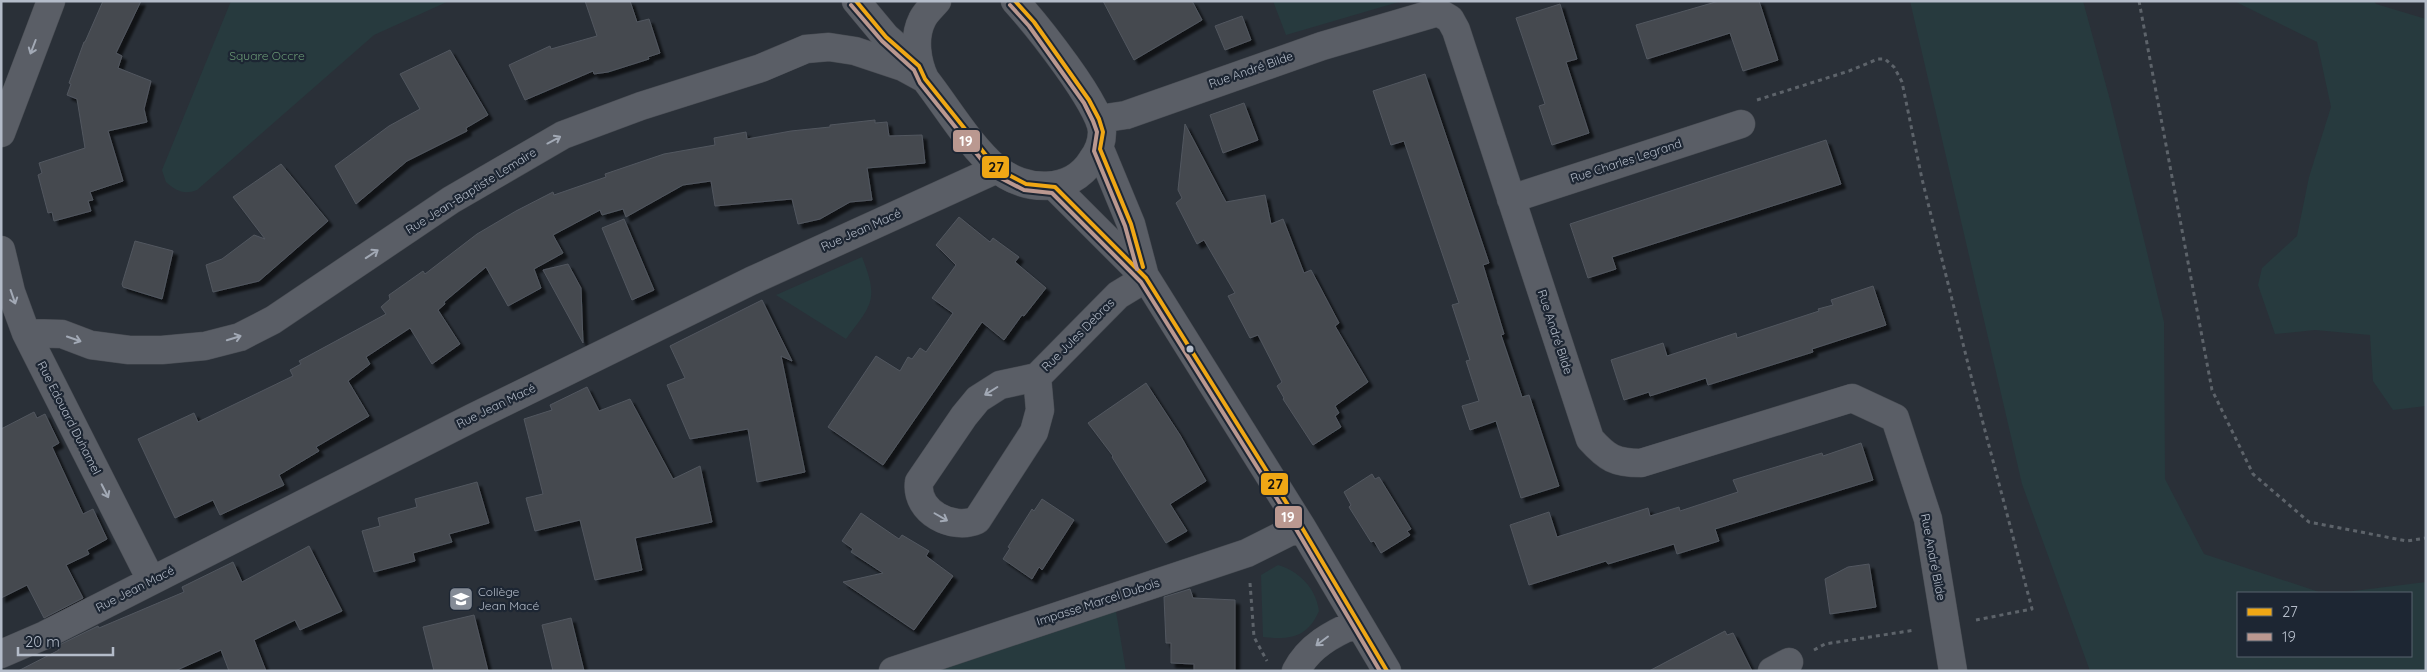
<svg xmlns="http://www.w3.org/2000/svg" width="2427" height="672" font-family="Quicksand,sans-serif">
	<defs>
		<filter id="shadow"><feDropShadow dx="4.5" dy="4.5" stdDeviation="1" flood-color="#0009"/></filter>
	</defs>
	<rect width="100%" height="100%" fill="#2a3038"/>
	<path fill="#273a3e" d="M 231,1 L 449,1 L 374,35 L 197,190 C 184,195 176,191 166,182 L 162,170 Z
		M 1273,1 L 1402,1 L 1286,35 Z
		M 1910,1 L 2083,1 L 2110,100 L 2164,322 L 2165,479 L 2204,554 L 2322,593 L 2238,593 L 2238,656 L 2411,656 L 2411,593 L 2337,593 L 2426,582 L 2426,671 L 2090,671 L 2022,484 Z
		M 2234,1 L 2374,1 L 2376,4 L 2426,19 L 2426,406 L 2393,410 L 2373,381 L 2370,335 L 2315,330 L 2275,334 L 2258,285 L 2262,268 L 2297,236 L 2309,177 L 2331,107 L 2317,42 Z
		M 862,257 C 879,300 872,304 846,339 L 776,295 Z
		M 1278,565 C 1299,571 1316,588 1319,611 C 1307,638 1290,640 1263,637 L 1261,575 Z
		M 1115,606 L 1126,671 L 930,671 Z"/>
	<path fill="#444950" stroke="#52575f" filter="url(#shadow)" d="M 103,1 L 141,1 L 116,53 L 122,56 L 118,68 L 151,81 L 144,109 L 147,122 L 108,131 L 123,181 L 90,192 L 93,200 L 88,201 L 91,211 L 54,221 L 52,212 L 48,213 L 38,175 L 42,173 L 39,163 L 85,148 L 77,99 L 67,95 L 71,84 L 69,83 L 84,42 L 85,42 Z
		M 585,1 L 630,1 L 637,22 L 649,19 L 660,53 L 648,57 L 649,59 L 608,72 L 594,74 L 593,71 L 525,100 L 509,65 L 550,46 L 551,49 L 597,36 Z
		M 1103,1 L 1192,1 L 1202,20 L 1134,60 Z
		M 1719,1 L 1759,1 L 1778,60 L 1743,71 L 1730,33 L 1647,59 L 1636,25 Z
		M 1560,4 L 1577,59 L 1566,62 L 1589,133 L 1552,145 L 1539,106 L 1545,104 L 1516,18 Z
		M 1242,16 L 1251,40 L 1225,50 L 1215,26 Z
		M 450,50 L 488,115 L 466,128 L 467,131 L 407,161 L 356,204 L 335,166 L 389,126 L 420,109 L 400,74 Z
		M 1425,74 L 1489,263 L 1483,265 L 1504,334 L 1501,335 L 1522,397 L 1529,395 L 1559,486 L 1521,498 L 1496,421 L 1470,430 L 1462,406 L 1479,401 L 1466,361 L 1470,360 L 1452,305 L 1459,303 L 1404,141 L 1391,145 L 1373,91 Z
		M 1244,103 L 1258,140 L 1223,153 L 1210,115 Z
		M 875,120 L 875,123 L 887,122 L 889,136 L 922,135 L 925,163 L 867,168 L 872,200 L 850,202 L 820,219 L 798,224 L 792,199 L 715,206 L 711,181 L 683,185 L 626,217 L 623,209 L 602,215 L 600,210 L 553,235 L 563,253 L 534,269 L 541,288 L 508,306 L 486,267 L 444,302 L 445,304 L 438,310 L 460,344 L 432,364 L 410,328 L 366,357 L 370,364 L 348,381 L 369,416 L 316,447 L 319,451 L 279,475 L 284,485 L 220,515 L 213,500 L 175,518 L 138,439 L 194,413 L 198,422 L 293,376 L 290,370 L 301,364 L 299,361 L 386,314 L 381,307 L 390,299 L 389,295 L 423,271 L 425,274 L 477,234 L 516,211 L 553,192 L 554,195 L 606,177 L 605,174 L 664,154 L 715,145 L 714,138 L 746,132 L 747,139 L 791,131 L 830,127 L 830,125 Z
		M 1185,124 L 1226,202 L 1265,195 L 1271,224 L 1283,219 L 1304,273 L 1311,270 L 1339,323 L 1335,326 L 1368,382 L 1335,406 L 1339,413 L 1335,416 L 1341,427 L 1313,445 L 1283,399 L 1284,398 L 1277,386 L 1282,382 L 1258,335 L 1250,338 L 1228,296 L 1235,293 L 1204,240 L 1197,244 L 1176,203 L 1182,198 L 1178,190 Z
		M 1826,140 L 1841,184 L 1612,257 L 1616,269 L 1588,278 L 1570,224 Z
		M 281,164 L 328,221 L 259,281 L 213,292 L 206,265 L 222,259 L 254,235 L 265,239 L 233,197 Z
		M 959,217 L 990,242 L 993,238 L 1019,257 L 1015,262 L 1046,288 L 1024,316 L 1022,315 L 1004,340 L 982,322 L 883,465 L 828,427 L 876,356 L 900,371 L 908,357 L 912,359 L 920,348 L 926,352 L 953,313 L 932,298 L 956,265 L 936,245 Z
		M 624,219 L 654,290 L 632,300 L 602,228 Z
		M 135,241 L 173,251 L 162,299 L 123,287 L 122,284 Z
		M 568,264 L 581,288 L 583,343 L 543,270 Z
		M 1873,286 L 1886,325 L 1812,349 L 1813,352 L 1708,385 L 1706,378 L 1650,396 L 1649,392 L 1624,400 L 1611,360 L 1663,343 L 1667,356 L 1736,333 L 1737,338 L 1819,311 L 1818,309 L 1833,305 L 1831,300 Z
		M 762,300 L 792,361 L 781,356 L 805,472 L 757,482 L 748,429 L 690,439 L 667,385 L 685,378 L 670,346 Z
		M 1146,383 L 1180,435 L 1206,481 L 1170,504 L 1187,531 L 1166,543 L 1112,457 L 1113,456 L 1088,423 Z
		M 587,387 L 599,411 L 630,399 L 673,479 L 700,466 L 712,522 L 635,538 L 642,570 L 595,580 L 580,520 L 535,531 L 526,498 L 543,494 L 524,419 L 552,410 L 550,405 Z
		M 34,412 L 37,418 L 45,414 L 59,443 L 52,447 L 83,514 L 93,509 L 107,539 L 87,550 L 89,554 L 66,565 L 83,598 L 44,618 L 27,585 L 1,598 L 1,429 Z
		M 1861,443 L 1873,480 L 1715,529 L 1719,541 L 1677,554 L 1674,544 L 1608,564 L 1606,561 L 1529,585 L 1510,525 L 1549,512 L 1557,537 L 1648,508 L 1650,516 L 1679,507 L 1680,511 L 1738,492 L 1733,480 L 1822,453 L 1823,456 Z
		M 1372,474 L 1375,479 L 1379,477 L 1411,529 L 1407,531 L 1410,535 L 1381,553 L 1374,541 L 1371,542 L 1349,507 L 1351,505 L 1344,492 Z
		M 477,482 L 489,523 L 449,534 L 452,542 L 413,553 L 415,561 L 374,572 L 362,531 L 380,526 L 378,518 L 417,507 L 415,499 Z
		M 1042,499 L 1074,520 L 1042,570 L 1039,567 L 1032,579 L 1003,559 L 1010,548 L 1008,547 L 1032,509 L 1034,511 Z
		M 861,513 L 899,539 L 902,535 L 929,551 L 926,556 L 953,576 L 914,630 L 843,582 L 883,573 L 851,552 L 853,549 L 842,541 Z
		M 309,546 L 342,611 L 300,630 L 295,620 L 254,640 L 266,671 L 229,671 L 221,650 L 175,671 L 18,671 L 59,650 L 57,646 L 98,626 L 99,628 L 184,592 L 182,587 L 233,562 L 242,582 Z
		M 1869,564 L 1876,607 L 1830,614 L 1825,579 L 1848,567 Z
		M 1190,589 L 1193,598 L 1235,600 L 1235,671 L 1194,671 L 1194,664 L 1171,663 L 1171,643 L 1166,643 L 1164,597 Z
		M 474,615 L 488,671 L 434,671 L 423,627 Z
		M 571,618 L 584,671 L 553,671 L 542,625 Z
		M 1725,631 L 1727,635 L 1733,633 L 1752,671 L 1649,671 Z"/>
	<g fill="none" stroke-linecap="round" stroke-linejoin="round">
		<defs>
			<path id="minor" d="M 856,1 L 886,37 L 919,66
				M 937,1 C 932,7 925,13 922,20 C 913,38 917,62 925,79 C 947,107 969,145 996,168 C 1024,192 1071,194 1092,160 C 1098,152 1102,143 1102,132 C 1102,106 1035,23 1015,1
				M 1099,119 L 1126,115 L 1322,46 L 1438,12 L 1450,19 L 1456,30 L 1590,439 C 1607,458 1615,463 1641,463 L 1852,398 L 1895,418 L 1928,519 L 1953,671
				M 1,133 L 51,1
				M 1100,149 L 1131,224 L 1145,277
				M 1055,187 L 1146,278 L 1301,526 L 1387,671
				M 1511,199 L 1741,124
				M 1,250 L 11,292 L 26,333 L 151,580
				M 26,333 L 62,334 L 91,345 L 129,350 L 162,350 L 205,346 L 240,337 L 273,320 L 451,200 L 563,135 L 641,106 L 761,68 L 806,49 L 829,47 L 855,51 L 903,67 L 925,79
				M 1037,377 L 1040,410 L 1034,432 L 977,520 C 953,531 915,512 919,482 L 964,416 L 978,399 L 1000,385 L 1037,377 L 1118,295 L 1146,278
				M 1,654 L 45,635 L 472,418 L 751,281 L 997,169
				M 893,671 L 1247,553 L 1301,526
				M 1296,671 C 1309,646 1332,634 1357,623
				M 1772,671 L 1789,662"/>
		</defs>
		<use href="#minor" stroke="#484c53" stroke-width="29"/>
		<path stroke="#5d636a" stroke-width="3" stroke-dasharray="4 4" stroke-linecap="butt" d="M 2139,1 L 2212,390 L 2253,474 L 2309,522 L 2407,541 L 2426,538
			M 1757,100 L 1849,71 L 1878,59 L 1885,59 L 1894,67 L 1902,82 L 1922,179 L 1978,404 L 2032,609 L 1976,620
			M 1250,583 L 1254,637 L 1267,661
			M 1814,650 L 1825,644 L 1915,630"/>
		<use href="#minor" stroke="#5a5e66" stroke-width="28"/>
		<defs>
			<path id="bus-1" d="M 856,1 L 886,37 L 919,66 L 925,79 L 997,169 L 1026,184 L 1055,187 L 1146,278 L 1301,526 L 1387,671
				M 1015,1 L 1034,22 L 1089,100 L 1099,119 L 1103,132 L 1100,149 L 1131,224 L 1143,267"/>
			<path id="bus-2" d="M 851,5 L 882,41 L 914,70 L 920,83 L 993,174 L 1024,190 L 1052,193 L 1141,282 L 1296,529 L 1380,671
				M 1010,5 L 1029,26 L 1084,103 L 1093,121 L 1097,132 L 1094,151 L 1125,226 L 1137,269"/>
		</defs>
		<use href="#bus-1" stroke="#1d2633" stroke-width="8"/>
		<use href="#bus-2" stroke="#1d2633" stroke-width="8"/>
		<use href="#bus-1" stroke="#efa715" stroke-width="4"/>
		<use href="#bus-2" stroke="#ba9890" stroke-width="4"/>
	</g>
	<defs><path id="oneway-shaft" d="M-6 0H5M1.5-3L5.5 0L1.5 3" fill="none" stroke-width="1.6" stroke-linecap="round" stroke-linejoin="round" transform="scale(1.25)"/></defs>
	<g stroke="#a2a9b5">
		<use href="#oneway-shaft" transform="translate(33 47) rotate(111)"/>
		<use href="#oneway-shaft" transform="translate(554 140) rotate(-28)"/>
		<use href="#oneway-shaft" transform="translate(372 254) rotate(-34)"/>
		<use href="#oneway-shaft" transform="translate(13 297) rotate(71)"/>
		<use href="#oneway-shaft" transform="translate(234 338) rotate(-17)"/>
		<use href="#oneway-shaft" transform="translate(74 339) rotate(19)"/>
		<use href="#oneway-shaft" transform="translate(991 391) rotate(148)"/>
		<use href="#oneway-shaft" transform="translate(105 491) rotate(63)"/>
		<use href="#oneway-shaft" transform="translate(941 517) rotate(30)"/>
		<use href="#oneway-shaft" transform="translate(1322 641) rotate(143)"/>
	</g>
	<defs>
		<symbol id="school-square" viewBox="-11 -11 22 22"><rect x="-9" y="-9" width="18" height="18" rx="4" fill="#848b96" stroke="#1d2633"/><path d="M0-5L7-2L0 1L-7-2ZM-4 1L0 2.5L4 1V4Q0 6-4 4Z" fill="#fff"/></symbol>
	</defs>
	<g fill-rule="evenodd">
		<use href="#school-square" x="447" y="585" width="28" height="28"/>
	</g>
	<circle fill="#b4bcc9" stroke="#1d2633" stroke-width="2" cx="1190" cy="349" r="4.5"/>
	<g text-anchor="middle" stroke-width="4.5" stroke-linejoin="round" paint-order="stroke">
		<g font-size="12" fill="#6b9a76" stroke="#1d2633">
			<text x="267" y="60">Square Occre</text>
		</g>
		<g font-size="12" fill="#b4bcc9" stroke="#1d2633">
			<text transform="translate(1251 70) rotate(-19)" y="4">Rue André Bilde</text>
			<text transform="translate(1626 161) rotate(-18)" y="4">Rue Charles Legrand</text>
			<text transform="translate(471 191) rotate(-32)" y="4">Rue Jean-Baptiste Lemaire</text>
			<text transform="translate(861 230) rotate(-24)" y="4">Rue Jean Macé</text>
			<text transform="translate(1555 332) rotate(72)" y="4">Rue André Bilde</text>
			<text transform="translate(1078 335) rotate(-45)" y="4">Rue Jules Debras</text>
			<text transform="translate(496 406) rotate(-26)" y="4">Rue Jean Macé</text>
			<text transform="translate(69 418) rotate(63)" y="4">Rue Edouard Duhamel</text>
			<text transform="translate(1933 557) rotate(79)" y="4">Rue André Bilde</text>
			<text transform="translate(135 589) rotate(-27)" y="4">Rue Jean Macé</text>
			<text transform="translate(1098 602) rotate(-18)" y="4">Impasse Marcel Dubois</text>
		</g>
		<g font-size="12" fill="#b4bcc9" stroke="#1d2633" text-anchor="start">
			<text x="478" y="596">Collège<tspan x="478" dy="14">Jean Macé</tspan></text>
		</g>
	</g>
	<g stroke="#1d2633" stroke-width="2">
		<rect x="952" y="129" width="29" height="24" rx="5" fill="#ba9890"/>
		<rect x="981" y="155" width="29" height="24" rx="5" fill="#efa715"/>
		<rect x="1260" y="472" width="29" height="24" rx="5" fill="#efa715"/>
		<rect x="1274" y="505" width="29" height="24" rx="5" fill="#ba9890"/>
	</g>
	<g font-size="14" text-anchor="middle" font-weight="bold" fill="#fff">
		<text x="966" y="146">19</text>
		<text x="1288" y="522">19</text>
	</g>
	<g font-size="14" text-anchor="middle" font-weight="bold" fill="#111">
		<text x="996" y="172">27</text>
		<text x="1275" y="489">27</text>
	</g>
	<rect width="2427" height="672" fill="none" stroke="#b4bcc9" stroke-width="5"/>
	<rect x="2237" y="592" width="175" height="65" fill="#1d2633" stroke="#59626f"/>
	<rect x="2247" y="608" width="25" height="8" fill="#efa715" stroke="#59626f"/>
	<text x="2282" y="617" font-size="15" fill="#b4bcc9">27</text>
	<rect x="2247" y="633" width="25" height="8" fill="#ba9890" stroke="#59626f"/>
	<text x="2282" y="642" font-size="15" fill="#b4bcc9">19</text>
	<path d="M18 647v8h95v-8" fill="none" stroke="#b4bcc9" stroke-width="2.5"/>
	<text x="25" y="647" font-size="15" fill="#b4bcc9" stroke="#1d2633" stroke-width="4" paint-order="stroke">20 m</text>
</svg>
